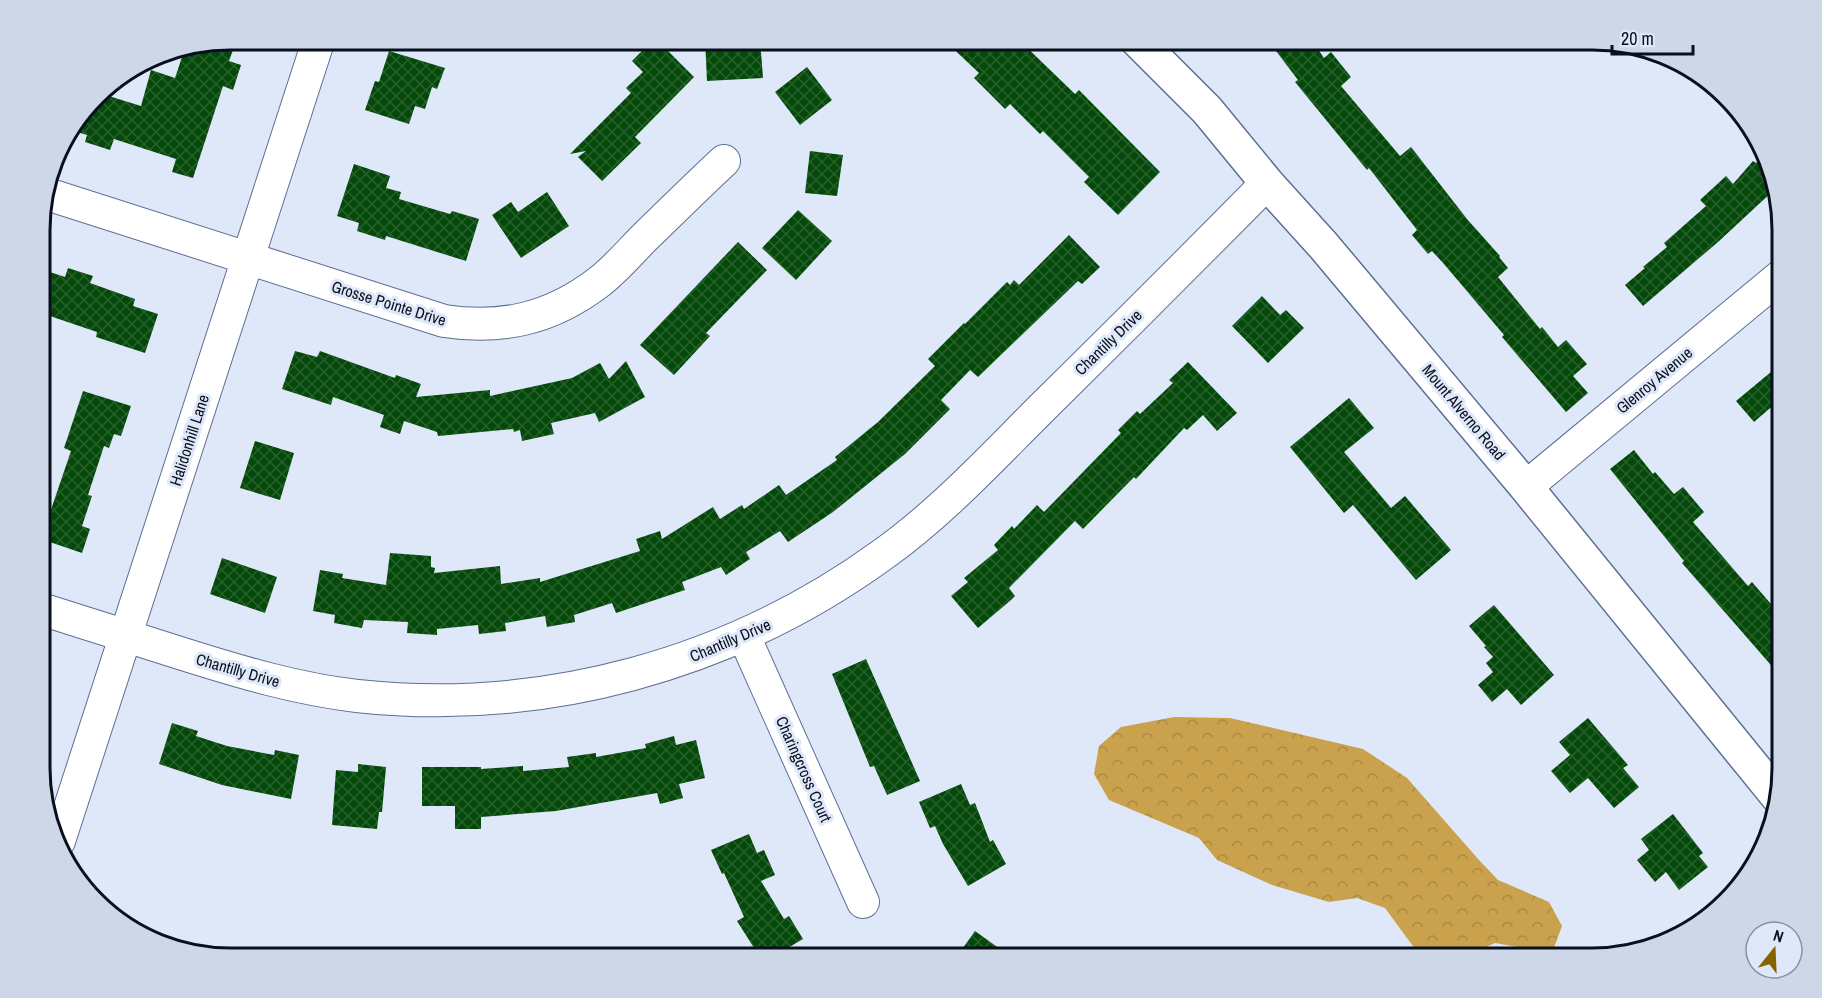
<svg xmlns="http://www.w3.org/2000/svg" width="1822" height="998" font-family="'Archivo Narrow',sans-serif">
	<defs>
		<pattern id="forest-crowns" width="20" height="18" patternUnits="userSpaceOnUse" patternTransform="scale(1.5)"><rect width="20" height="18" fill="#caa14d"/><path d="M2 6a3 3 0 1 1 6 0M12 15a3 3 0 1 1 6 0" fill="none" stroke="#ac8943"/></pattern>
		<pattern id="building-cross-hatch" width="8" height="8" patternUnits="userSpaceOnUse" patternTransform="scale(1.5)"><rect width="8" height="8" fill="#044909"/><path d="M0 0l8 8M0 8l8-8" fill="none" stroke="#275f2d"/></pattern>
	</defs>
	<rect width="100%" height="100%" fill="#dfe8f9"/>
	<path fill="url(#forest-crowns)" d="M 1174,717 L 1230,718 L 1363,749 L 1407,778 L 1479,860 L 1498,880 L 1549,902 L 1562,926 L 1552,953 L 1495,943 L 1460,959 L 1430,959 L 1418,953 L 1385,908 L 1357,898 L 1329,902 L 1272,885 L 1217,860 L 1199,838 L 1109,800 L 1094,774 L 1099,746 L 1121,727 Z"/>
	<path fill="url(#building-cross-hatch)" d="M 229,39 L 237,39 L 229,61 L 241,65 L 233,90 L 223,86 L 193,178 L 172,172 L 176,159 L 114,139 L 110,150 L 85,142 L 87,135 L 70,130 L 99,93 L 141,106 L 151,70 L 175,78 L 185,48 Z
		M 705,39 L 760,39 L 763,78 L 707,81 Z
		M 943,39 L 1018,39 L 1075,94 L 1079,90 L 1160,172 L 1118,215 L 1084,182 L 1089,177 L 1043,131 L 1040,134 L 1010,104 L 1005,109 L 974,78 L 979,73 Z
		M 1267,39 L 1311,39 L 1324,58 L 1331,52 L 1351,77 L 1341,86 L 1400,156 L 1411,147 L 1467,219 L 1500,256 L 1499,257 L 1508,268 L 1498,277 L 1540,329 L 1542,327 L 1558,347 L 1566,340 L 1587,364 L 1573,376 L 1588,393 L 1566,412 L 1502,337 L 1504,335 L 1444,264 L 1432,251 L 1428,254 L 1412,235 L 1417,230 L 1369,168 L 1367,170 L 1295,82 L 1298,80 Z
		M 652,41 L 663,51 L 666,49 L 694,77 L 635,137 L 641,143 L 602,181 L 578,157 L 586,151 L 570,154 L 631,93 L 626,88 L 643,72 L 632,61 Z
		M 389,51 L 445,68 L 437,89 L 432,87 L 425,109 L 415,106 L 409,124 L 365,110 L 375,81 L 379,82 Z
		M 807,67 L 832,100 L 800,125 L 775,92 Z
		M 810,151 L 843,155 L 837,196 L 805,193 Z
		M 1762,156 L 1774,190 L 1718,242 L 1643,306 L 1625,285 L 1645,268 L 1643,267 L 1667,247 L 1664,243 L 1706,206 L 1700,200 L 1726,176 L 1733,184 L 1753,161 L 1756,163 Z
		M 354,164 L 390,176 L 386,188 L 401,192 L 399,199 L 450,214 L 452,211 L 479,219 L 466,261 L 386,236 L 385,240 L 357,231 L 359,223 L 337,216 Z
		M 547,192 L 569,226 L 521,258 L 492,215 L 511,202 L 518,212 Z
		M 798,210 L 832,241 L 796,280 L 762,248 Z
		M 1069,235 L 1100,267 L 1082,284 L 1078,281 L 978,377 L 970,370 L 941,400 L 950,409 L 905,454 L 833,512 L 788,542 L 780,531 L 746,552 L 750,559 L 726,575 L 721,567 L 682,582 L 685,590 L 616,613 L 612,603 L 574,615 L 575,622 L 547,627 L 545,616 L 505,623 L 506,631 L 479,634 L 478,625 L 437,629 L 437,635 L 407,633 L 408,622 L 364,620 L 362,628 L 334,623 L 335,615 L 313,611 L 320,570 L 343,574 L 342,578 L 386,585 L 390,553 L 431,556 L 431,567 L 435,568 L 434,573 L 500,566 L 501,584 L 540,578 L 540,582 L 640,551 L 636,539 L 660,531 L 662,539 L 713,507 L 720,519 L 742,505 L 744,509 L 779,485 L 786,495 L 837,460 L 835,457 L 878,422 L 935,366 L 928,359 L 964,323 L 965,324 L 1007,282 L 1010,285 L 1014,280 L 1019,285 Z
		M 738,242 L 767,270 L 706,333 L 710,336 L 674,375 L 640,345 Z
		M 68,268 L 93,276 L 90,283 L 135,299 L 133,306 L 158,314 L 145,353 L 96,337 L 97,332 L 41,313 L 41,269 L 65,277 Z
		M 1262,296 L 1280,315 L 1286,310 L 1304,328 L 1268,363 L 1232,326 Z
		M 295,351 L 317,357 L 320,351 L 395,378 L 396,375 L 421,384 L 416,397 L 490,390 L 490,396 L 572,378 L 600,363 L 609,379 L 626,361 L 645,397 L 599,422 L 595,413 L 551,423 L 554,434 L 522,441 L 520,430 L 514,432 L 513,429 L 438,436 L 437,432 L 404,421 L 400,434 L 380,427 L 384,415 L 333,397 L 331,405 L 282,389 Z
		M 1188,362 L 1237,413 L 1217,431 L 1203,415 L 1187,430 L 1184,428 L 1136,479 L 1134,477 L 1083,529 L 1075,521 L 1009,588 L 1015,596 L 1011,600 L 978,628 L 951,596 L 968,582 L 964,578 L 998,550 L 994,545 L 1012,526 L 1014,529 L 1037,505 L 1044,512 L 1121,433 L 1118,430 L 1137,411 L 1140,414 L 1173,383 L 1169,380 Z
		M 1783,362 L 1783,397 L 1754,422 L 1736,401 Z
		M 83,391 L 131,406 L 121,436 L 114,434 L 109,448 L 104,446 L 88,495 L 92,496 L 82,526 L 90,529 L 82,553 L 41,539 L 71,451 L 64,448 Z
		M 1349,398 L 1374,428 L 1344,452 L 1391,508 L 1405,496 L 1451,550 L 1416,580 L 1353,505 L 1344,513 L 1290,447 Z
		M 255,441 L 294,453 L 280,500 L 240,488 Z
		M 1634,450 L 1653,474 L 1655,472 L 1674,494 L 1683,487 L 1704,512 L 1693,522 L 1748,586 L 1752,582 L 1783,618 L 1783,679 L 1682,563 L 1684,561 L 1610,469 Z
		M 222,558 L 277,577 L 265,613 L 210,594 Z
		M 1494,605 L 1554,675 L 1521,705 L 1507,689 L 1492,702 L 1478,685 L 1493,672 L 1486,663 L 1493,657 L 1484,647 L 1486,646 L 1469,626 Z
		M 866,659 L 920,781 L 887,795 L 874,766 L 870,767 L 832,674 Z
		M 1588,718 L 1628,765 L 1623,768 L 1639,787 L 1614,808 L 1588,778 L 1570,793 L 1551,771 L 1570,755 L 1559,742 Z
		M 172,723 L 198,731 L 196,736 L 227,746 L 274,755 L 275,750 L 299,755 L 291,799 L 222,785 L 159,764 Z
		M 674,736 L 676,745 L 696,740 L 705,778 L 679,784 L 683,798 L 660,804 L 657,793 L 556,811 L 481,817 L 481,829 L 455,829 L 455,806 L 422,806 L 422,767 L 481,767 L 481,769 L 523,766 L 523,771 L 569,767 L 567,757 L 596,753 L 596,757 L 646,748 L 645,744 Z
		M 358,764 L 386,767 L 382,812 L 379,812 L 377,829 L 332,825 L 336,770 L 358,772 Z
		M 961,784 L 970,805 L 975,803 L 990,842 L 993,840 L 1006,864 L 968,886 L 943,844 L 935,826 L 930,828 L 919,802 Z
		M 1673,814 L 1703,853 L 1699,856 L 1708,867 L 1679,890 L 1666,872 L 1655,882 L 1637,860 L 1649,850 L 1641,839 Z
		M 749,834 L 757,853 L 764,850 L 775,875 L 761,881 L 784,919 L 789,916 L 803,939 L 769,959 L 761,959 L 737,921 L 744,917 L 724,873 L 722,874 L 711,850 Z
		M 975,931 L 1014,959 L 955,959 Z"/>
	<g fill="none" stroke-linecap="round" stroke-linejoin="round">
		<defs>
			<path id="minor" d="M 44,193 L 444,321 C 503,330 552,318 599,282 C 616,269 630,252 645,237 C 671,212 697,186 724,161
				M 1526,487 L 1783,274
				M 41,609 C 88,624 136,639 183,654 C 240,672 297,689 357,696 C 543,716 730,665 882,555 C 944,511 996,453 1050,400 C 1123,328 1195,256 1267,183
				M 744,636 L 863,902
				M 59,841 L 319,39"/>
			<path id="tertiary" d="M 1136,39 L 1207,110 L 1267,183 L 1323,245 L 1526,487 L 1778,797"/>
		</defs>
		<use href="#minor" stroke="#5c6f93" stroke-width="34"/>
		<use href="#tertiary" stroke="#5c6f93" stroke-width="36"/>
		<use href="#minor" stroke="#fff" stroke-width="32"/>
		<use href="#tertiary" stroke="#fff" stroke-width="33"/>
	</g>
	<g text-anchor="middle" stroke-width="6" stroke-linejoin="round" paint-order="stroke">
		<g font-size="16" fill="#080f1d" stroke="#dfe8f9">
			<text transform="translate(389 303) rotate(17)" y="6">Grosse Pointe Drive</text>
			<text transform="translate(1108 342) rotate(-44)" y="6">Chantilly Drive</text>
			<text transform="translate(1654 380) rotate(-40)" y="6">Glenroy Avenue</text>
			<text transform="translate(1464 412) rotate(50)" y="6">Mount Alverno Road</text>
			<text transform="translate(189 440) rotate(-72)" y="6">Halidonhill Lane</text>
			<text transform="translate(730 640) rotate(-23)" y="6">Chantilly Drive</text>
			<text transform="translate(238 670) rotate(16)" y="6">Chantilly Drive</text>
			<text transform="translate(804 769) rotate(66)" y="6">Charingcross Court</text>
		</g>
	</g>
	<path d="M0 0H1822V998H0ZM230 50H1592A180 180 0 0 1 1772 230V768A180 180 0 0 1 1592 948H230A180 180 0 0 1 50 768V230A180 180 0 0 1 230 50Z" fill="#ced7e7" fill-rule="evenodd"/>
	<path fill="none" stroke="#080f1d" stroke-width="3" d="M230 50H1592A180 180 0 0 1 1772 230V768A180 180 0 0 1 1592 948H230A180 180 0 0 1 50 768V230A180 180 0 0 1 230 50Z"/>
	<g transform="translate(1774 950) rotate(18)"><circle r="28" fill="#dfe8f9" stroke="#8991a1" stroke-width="1.5"/>
	<path d="M0-4.5L10 22L0 15L-10 22Z" fill="#876200"/>
	<text y="-9" font-size="16" font-weight="bold" text-anchor="middle" fill="#080f1d">N</text>
	</g>
	<path d="M1612 45v9h81v-9" fill="none" stroke="#080f1d" stroke-width="3"/>
	<text x="1621" y="45" font-size="18" fill="#080f1d" stroke="#dfe8f9" stroke-width="4.5" paint-order="stroke">20 m</text>
</svg>
